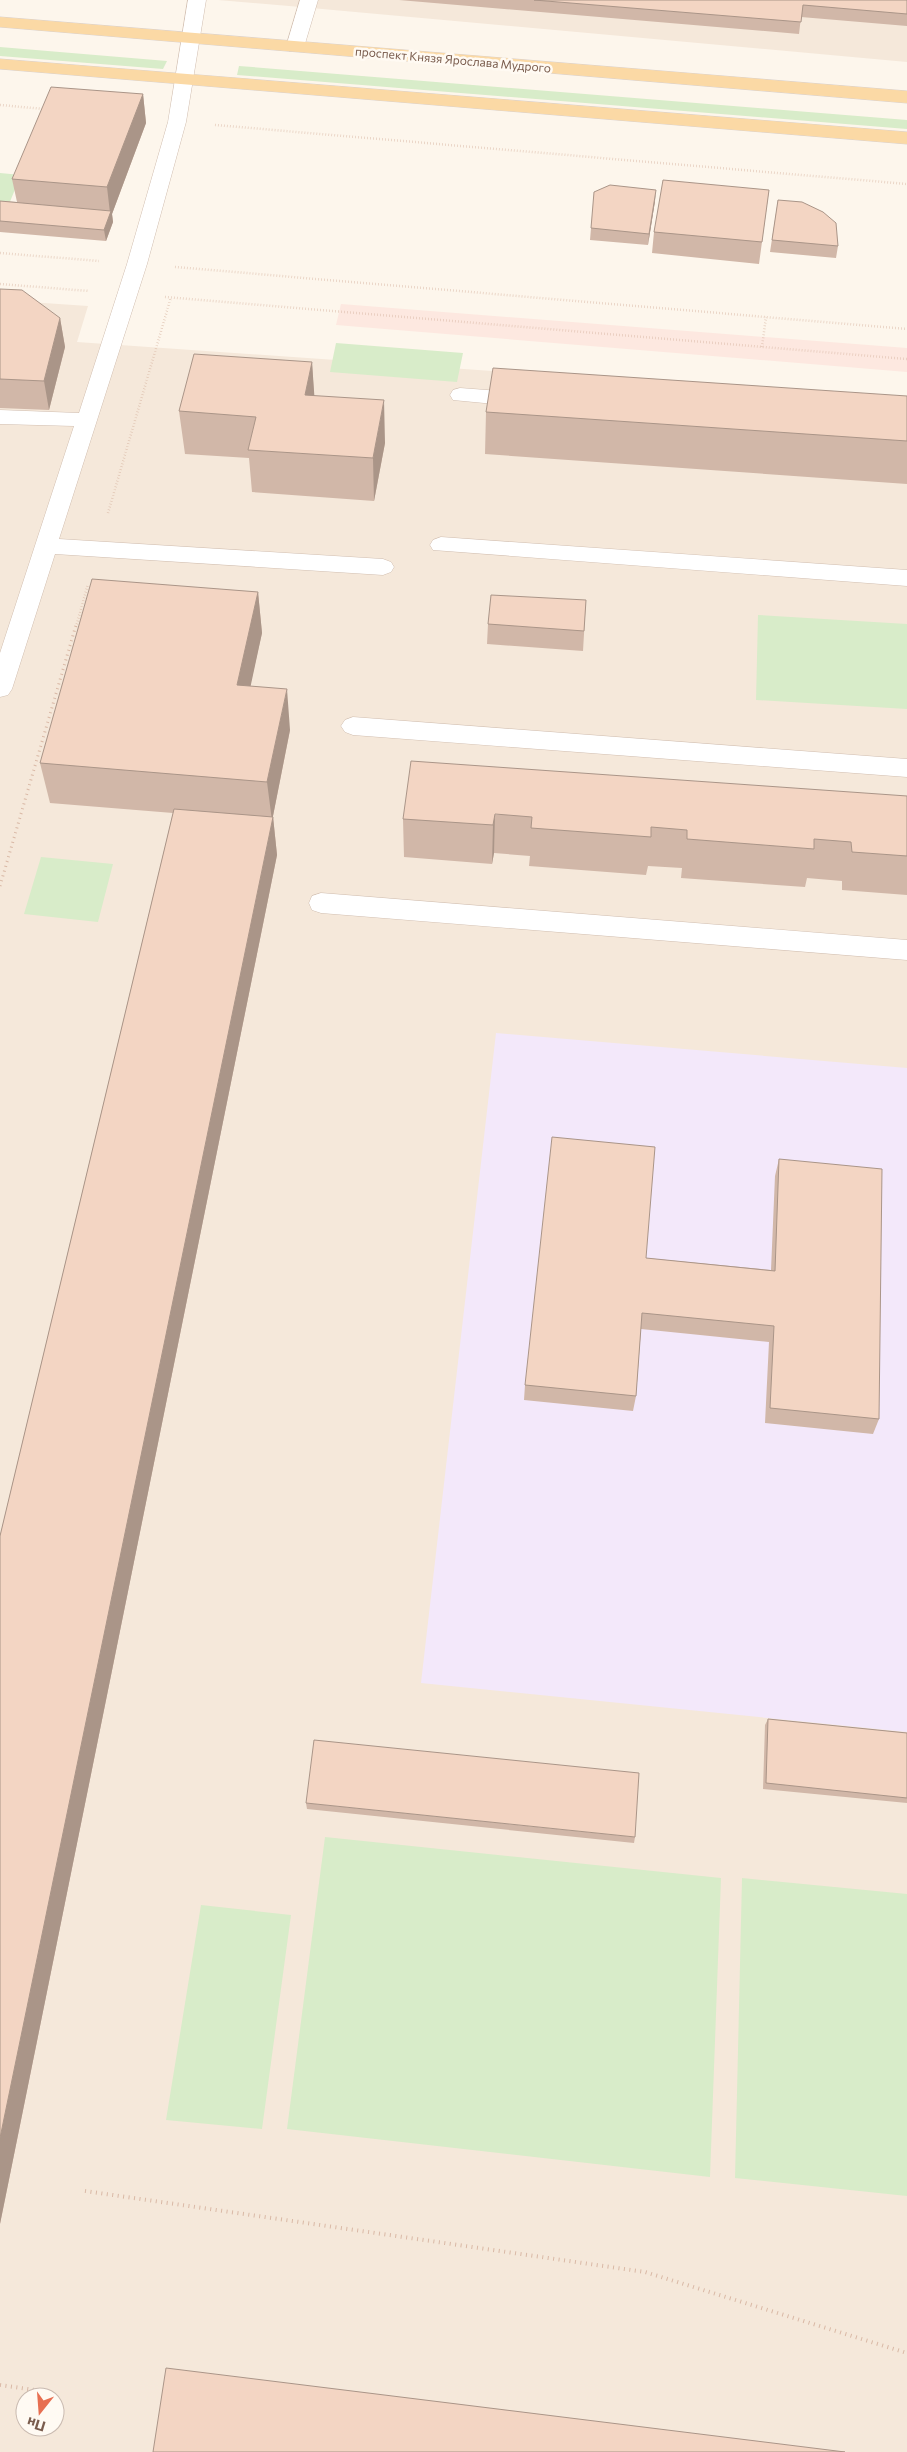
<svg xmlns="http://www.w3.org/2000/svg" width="907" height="2452" font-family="Commissioner,sans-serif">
	<rect width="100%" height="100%" fill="#fdf6ec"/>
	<path fill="#f5e8da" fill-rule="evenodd" d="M 218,0 L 907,0 L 907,62 L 289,6 Z
		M 0,300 L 88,306 L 77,342 L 907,400 L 907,2452 L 0,2452 ZM 25,2397 L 55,2397 L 55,2427 L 25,2427 Z"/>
	<path fill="#fde8e0" d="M 341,304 L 907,348 L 907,372 L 336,325 Z"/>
	<path fill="#f3e8fa" d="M 496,1033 L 907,1068 L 907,1732 L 421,1683 Z"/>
	<path fill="#d8ecc9" d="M 0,47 L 167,61 L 163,69 L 0,56 Z
		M 239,66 L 907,120 L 907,129 L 237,75 Z
		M 0,173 L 21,175 L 9,204 L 0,203 Z
		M 336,343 L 463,353 L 457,382 L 330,372 Z
		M 758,615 L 907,624 L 907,709 L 756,700 Z
		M 41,857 L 113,864 L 98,922 L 24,914 Z
		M 325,1837 L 721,1878 L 710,2177 L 287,2129 Z
		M 742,1878 L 907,1894 L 907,2196 L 735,2178 Z
		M 201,1905 L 291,1915 L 262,2129 L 166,2120 Z"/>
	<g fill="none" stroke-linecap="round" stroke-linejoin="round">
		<defs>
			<path id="minor" d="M 188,0 L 206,0 L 186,122 L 147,264 L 59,539 L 383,559 L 391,562 L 394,567 L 391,572 L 383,575 L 55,554 L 12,689 L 8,695 L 0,697 L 0,653 L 74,426 L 0,424 L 0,410 L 79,413 L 127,264 L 168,122 Z
				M 300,0 L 318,0 L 304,47 L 301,51 L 289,51 L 286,47 Z
				M 460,388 L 526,393 L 533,395 L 536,400 L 533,405 L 526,407 L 453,400 L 450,395 L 453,390 Z
				M 441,537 L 907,570 L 907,586 L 433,550 L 430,545 L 433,540 Z
				M 353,717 L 907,759 L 907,777 L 353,735 L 345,732 L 341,726 L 345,720 Z
				M 321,893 L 907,940 L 907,960 L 321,913 L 312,910 L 309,903 L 312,896 Z"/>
			<path id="major" d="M 0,17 L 907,91 L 907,103 L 0,27 Z
				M 0,59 L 907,132 L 907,144 L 0,69 Z"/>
		</defs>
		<use href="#minor" stroke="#d1beb0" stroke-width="1"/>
		<use href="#major" stroke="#dad1cd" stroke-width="1"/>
		<path stroke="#d9b8a5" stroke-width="2.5" stroke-dasharray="0.5 2.5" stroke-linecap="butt" d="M 0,105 L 44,109
			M 215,125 L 907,184
			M 0,253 L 99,261
			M 175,267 L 907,329
			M 0,284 L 89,291
			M 165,297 L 907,359
			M 762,347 L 766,317
			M 108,513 L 171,297
			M 76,627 L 88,584"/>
		<path stroke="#d9b8a5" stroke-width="3" stroke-dasharray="1 4" stroke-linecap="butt" d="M 0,886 L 76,625"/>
		<path stroke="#d9b8a5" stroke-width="4" stroke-dasharray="1 4.5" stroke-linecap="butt" d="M 85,2191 L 645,2272 L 907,2353
			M 0,2385 L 49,2392"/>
		<use href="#minor" fill="#fff" fill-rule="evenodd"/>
		<use href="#major" fill="#fbd9a5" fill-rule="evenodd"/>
	</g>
	<path fill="#d1b7a8" d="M 399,0 L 907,0 L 907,26 L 801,17 L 799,34 Z
		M 143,94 L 146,123 L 112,214 L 113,222 L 106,241 L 0,232 L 0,201 L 17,202 L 12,179 Z
		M 769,190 L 759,264 L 652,253 L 654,232 Z
		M 778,200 L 838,246 L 836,258 L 770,252 Z
		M 655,201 L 648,245 L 590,240 L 591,228 Z
		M 0,289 L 60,318 L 65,347 L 49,410 L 0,408 Z
		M 312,362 L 314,396 L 385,443 L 374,501 L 252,492 L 249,458 L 185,454 L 179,411 Z
		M 907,396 L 907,484 L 485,454 L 486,412 Z
		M 258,592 L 262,633 L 250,686 L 290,730 L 273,816 L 277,855 L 0,2224 L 0,1536 L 173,813 L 50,803 L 40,763 Z
		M 586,600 L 583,651 L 487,644 L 488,624 Z
		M 907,796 L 907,895 L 842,890 L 842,881 L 807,878 L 805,887 L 681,878 L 682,868 L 648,866 L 646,875 L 529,866 L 530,856 L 494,853 L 492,864 L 404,857 L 403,819 Z
		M 779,1159 L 879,1419 L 873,1434 L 765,1423 L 769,1342 L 641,1329 L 636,1396 L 633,1411 L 524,1400 L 525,1385 L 646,1258 L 771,1270 L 775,1176 Z
		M 768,1719 L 907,1733 L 907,1803 L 763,1789 L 765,1725 Z
		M 306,1803 L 635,1837 L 634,1843 L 307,1809 Z"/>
	<path fill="#aa9588" d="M 143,94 L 146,123 L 112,214 L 113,222 L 106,241 L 104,230 L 110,213 L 107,187 Z
		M 656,190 L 655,201 L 648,245 L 649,234 Z
		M 60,318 L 65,347 L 49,410 L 44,381 Z
		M 312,362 L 315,405 L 305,395 Z
		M 384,400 L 385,443 L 374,501 L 373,458 Z
		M 258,592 L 262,633 L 242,726 L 237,685 Z
		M 287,689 L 290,730 L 272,821 L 267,782 Z
		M 495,814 L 494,853 L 492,864 L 493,825 Z
		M 273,817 L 277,855 L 0,2224 L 0,2138 Z"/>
	<path fill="#f3d5c3" stroke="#aa9588" d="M 534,0 L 907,0 L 907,14 L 803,5 L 801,22 Z
		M 51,87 L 143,94 L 107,187 L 12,179 Z
		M 663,180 L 769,190 L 762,242 L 654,232 Z
		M 610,185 L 656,190 L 649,234 L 591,228 L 594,192 Z
		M 778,200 L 802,202 L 823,212 L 836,223 L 838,246 L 772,240 Z
		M 0,201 L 111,211 L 104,230 L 0,221 Z
		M 0,289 L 22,290 L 60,318 L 44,381 L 0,379 Z
		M 194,354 L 312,362 L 305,395 L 384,400 L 373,458 L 248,450 L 256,417 L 179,411 Z
		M 493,368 L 907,396 L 907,441 L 486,412 Z
		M 92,579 L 258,592 L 237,685 L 287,689 L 267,782 L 40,763 Z
		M 491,595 L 586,600 L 584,631 L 488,624 Z
		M 411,761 L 907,796 L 907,856 L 852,852 L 851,842 L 814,839 L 814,849 L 687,839 L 687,830 L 651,827 L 651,837 L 531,828 L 532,817 L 495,814 L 493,825 L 403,819 Z
		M 174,809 L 273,817 L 0,2138 L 0,1536 Z
		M 552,1137 L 655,1147 L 646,1258 L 775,1271 L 779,1159 L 882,1169 L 879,1419 L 770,1408 L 774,1326 L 642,1313 L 636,1396 L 525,1385 Z
		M 768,1719 L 907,1733 L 907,1798 L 766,1783 Z
		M 314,1740 L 639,1773 L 635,1837 L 306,1803 Z
		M 166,2368 L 845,2452 L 153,2452 Z"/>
	<g text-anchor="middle" stroke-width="5" stroke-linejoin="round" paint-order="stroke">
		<g font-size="12" fill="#7a5c4d" stroke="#fffaf3">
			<text transform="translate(453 60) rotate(5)" y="4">проспект Князя Ярослава Мудрого</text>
		</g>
	</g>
	<g transform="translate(40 2412) rotate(197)"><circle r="24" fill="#fffaf3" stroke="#cabbb1"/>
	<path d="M0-4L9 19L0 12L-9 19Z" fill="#e76f51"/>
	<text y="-8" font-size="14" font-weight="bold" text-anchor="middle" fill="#7a5c4d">Пн</text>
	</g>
</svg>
